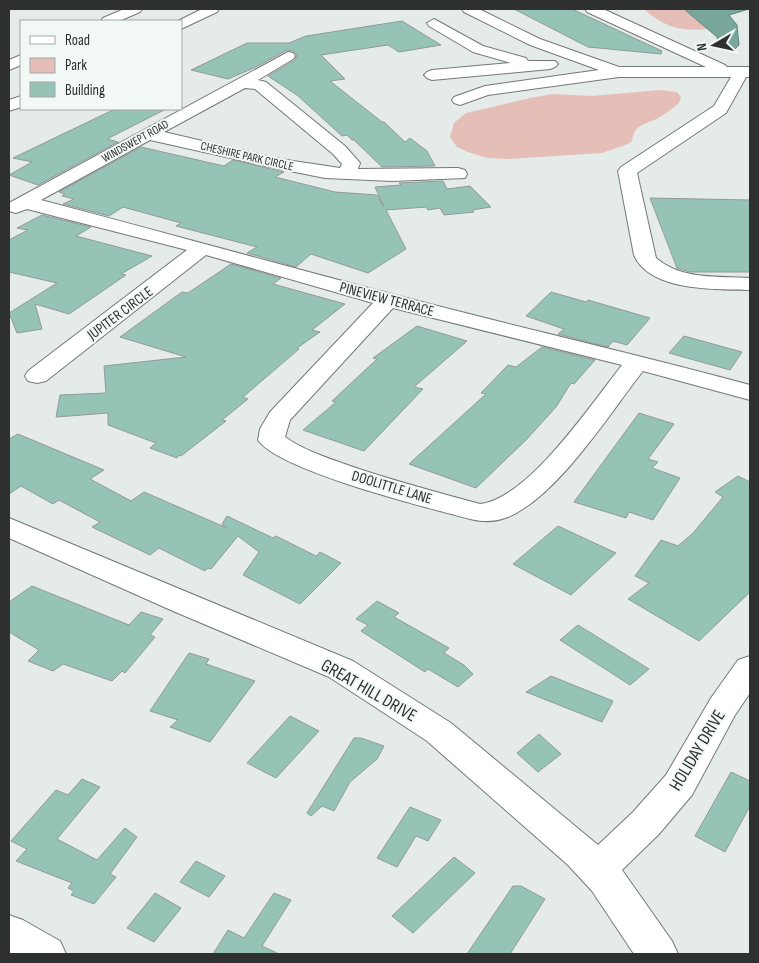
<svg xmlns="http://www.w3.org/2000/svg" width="759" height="963" font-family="'Sofia Sans Condensed',sans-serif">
	<rect width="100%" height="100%" fill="#e5ebe9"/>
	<path fill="#e6beb8" d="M 644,9 L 684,9 L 708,29 C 682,32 663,27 644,9 Z
		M 661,90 L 677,92 L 681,97 L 679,103 C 673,108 667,113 660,117 C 647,125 634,123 632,141 L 628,144 L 602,153 L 506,159 L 487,158 L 468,152 L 457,147 L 450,137 L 454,123 L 466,113 L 530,98 L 553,94 L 591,96 Z"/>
	<path fill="#79a79b" stroke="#63847b" d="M 684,9 L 749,9 L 729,15 L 737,25 L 739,45 C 733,52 728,51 720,49 L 717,37 Z"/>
	<path fill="#95c4b7" stroke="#949997" d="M 514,9 L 572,9 L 662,51 L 661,54 L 588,47 Z
		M 402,21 L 441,45 L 399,52 L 388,45 L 321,55 L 345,79 L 330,81 L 382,122 L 384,122 L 405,142 L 410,138 L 427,151 L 435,166 L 382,167 L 354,140 L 352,140 L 347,135 L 342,136 L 297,95 L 268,76 L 295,60 L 297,55 L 293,51 L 287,50 L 256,67 L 228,79 L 191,70 L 247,43 L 289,43 L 306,36 Z
		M 115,109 L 166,109 L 107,139 L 118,142 L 38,185 L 9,175 L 32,162 L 13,158 L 17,156 Z
		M 141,147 L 224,166 L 233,160 L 284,172 L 275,177 L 335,192 L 377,195 L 384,207 L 375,187 L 401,185 L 399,183 L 443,181 L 447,189 L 470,186 L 491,207 L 472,210 L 474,212 L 444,215 L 440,208 L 428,210 L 426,207 L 386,210 L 406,249 L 368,273 L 311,254 L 296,267 L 247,253 L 257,247 L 176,226 L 181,223 L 123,207 L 109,216 L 63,204 L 74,199 L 62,196 L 65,194 L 59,192 Z
		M 650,198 L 750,200 L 750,272 L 690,272 L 677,268 Z
		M 42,215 L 91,227 L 76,236 L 152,256 L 121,274 L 126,275 L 69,314 L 35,304 L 42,329 L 17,333 L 9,313 L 57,283 L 9,272 L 9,240 L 28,230 L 17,228 Z
		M 231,264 L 281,278 L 273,284 L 345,304 L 312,330 L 320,332 L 297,348 L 299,349 L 243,397 L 248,399 L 222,420 L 226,421 L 181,456 L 179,455 L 177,458 L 150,448 L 156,443 L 108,425 L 108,413 L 56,417 L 60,395 L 106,393 L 104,366 L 186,357 L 120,337 L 182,292 L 188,293 Z
		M 551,292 L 586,302 L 588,300 L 650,318 L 627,345 L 613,341 L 608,347 L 558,334 L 564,329 L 526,316 Z
		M 417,326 L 467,341 L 414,387 L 423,389 L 364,451 L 303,430 L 336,402 L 332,401 L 377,359 L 373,358 Z
		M 684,336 L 742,352 L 730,370 L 669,353 Z
		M 542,347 L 595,360 L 574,384 L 571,383 L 556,407 L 526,440 L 476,488 L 409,464 L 486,394 L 481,393 L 508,365 L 516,367 Z
		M 639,413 L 674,424 L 648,459 L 658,462 L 652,468 L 680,478 L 653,520 L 629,512 L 626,518 L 574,502 Z
		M 18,434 L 104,470 L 90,479 L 131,501 L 144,492 L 227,528 L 222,524 L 227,516 L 273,538 L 276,536 L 316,556 L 320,552 L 341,563 L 300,604 L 243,575 L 259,552 L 238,536 L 211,569 L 208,568 L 205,571 L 159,548 L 150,555 L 92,527 L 100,522 L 59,500 L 53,504 L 21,486 L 9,494 L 9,439 Z
		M 738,476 L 750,482 L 750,592 L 699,641 L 628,599 L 649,583 L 635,576 L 661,540 L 678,546 L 693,533 L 723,497 L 715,492 Z
		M 558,526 L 616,553 L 571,595 L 513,564 Z
		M 32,586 L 129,625 L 141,612 L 163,619 L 150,635 L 155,637 L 125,673 L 122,671 L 112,681 L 63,664 L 53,671 L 28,661 L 39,650 L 9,632 L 9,602 Z
		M 377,601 L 399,613 L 394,617 L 449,648 L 444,653 L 464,665 L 473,674 L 458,687 L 428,669 L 425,672 L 361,631 L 368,625 L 356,619 Z
		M 578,625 L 649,669 L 630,685 L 560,640 Z
		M 189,653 L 209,659 L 206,664 L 255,681 L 210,742 L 170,727 L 178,720 L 150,711 Z
		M 551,676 L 613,701 L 602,722 L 526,692 Z
		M 290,716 L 319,731 L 276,778 L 247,763 Z
		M 539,734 L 561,754 L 538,772 L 517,753 Z
		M 354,738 L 361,738 L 384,746 L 377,759 L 350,782 L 334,811 L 322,806 L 311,816 L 307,813 Z
		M 731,772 L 750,781 L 750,806 L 725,852 L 695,836 Z
		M 82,779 L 100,787 L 57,839 L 97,860 L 125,828 L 137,837 L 110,874 L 116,877 L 94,904 L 71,895 L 74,891 L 68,888 L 72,883 L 16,861 L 27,849 L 11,841 L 56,790 L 68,795 Z
		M 410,807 L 441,820 L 428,841 L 416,836 L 397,867 L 377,858 Z
		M 454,857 L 475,873 L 413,933 L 392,916 Z
		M 196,861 L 225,876 L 209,897 L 180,882 Z
		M 513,886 L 521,886 L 545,899 L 510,954 L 467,954 Z
		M 155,893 L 181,908 L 154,942 L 127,928 Z
		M 274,893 L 291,900 L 262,946 L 279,954 L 213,954 L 228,930 L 244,938 Z"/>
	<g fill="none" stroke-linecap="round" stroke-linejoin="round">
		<defs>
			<path id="minor" d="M 462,9 L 479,9 L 540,39 L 619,67 L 706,67 L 587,12 L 585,9 L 603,9 L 725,65 L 727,67 L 750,67 L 750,77 L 746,77 L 726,113 L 637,173 L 656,258 C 681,280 719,276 750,278 L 750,290 C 717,289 650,292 634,255 L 618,171 L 621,167 L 714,106 L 731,77 L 619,77 L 488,95 L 460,105 L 454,103 L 452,100 L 454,97 L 485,86 L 599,70 L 530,45 L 464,12 Z
				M 434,19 L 483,46 L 526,58 L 528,61 L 555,61 L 558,64 L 555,67 L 550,69 L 432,80 L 427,78 L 424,75 L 427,72 L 432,70 L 511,63 L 473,52 L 429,26 L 427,23 Z
				M 288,52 L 293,53 L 295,56 L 293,59 L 258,80 L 266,82 L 345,146 L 360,163 L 358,169 L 458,168 L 465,170 L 467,174 L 465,178 L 392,181 L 325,178 L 280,169 L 150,140 L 41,200 C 159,231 277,264 395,295 C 513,326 632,353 750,385 L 750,400 L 643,371 C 609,414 558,496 508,517 C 496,522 482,522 470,519 C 429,508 279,471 258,440 L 260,429 L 270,412 L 373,303 L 206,255 L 46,381 L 37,383 L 28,381 L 25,376 L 28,371 L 187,250 L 27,209 L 16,213 L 9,211 L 9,203 ZM 245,88 L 255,89 L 333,154 L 342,164 L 340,168 L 280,159 L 164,132 ZM 393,308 L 622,365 C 592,403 528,499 480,504 C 439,493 399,482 359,469 C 334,460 306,452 285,437 L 290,420 Z
				M 9,518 L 353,661 L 451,723 L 598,845 L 633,812 L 666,775 L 711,698 L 738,660 L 750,656 L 750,693 L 735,715 L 692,795 L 659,834 L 622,870 L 672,941 L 678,954 L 634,954 L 592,891 L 568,865 L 427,741 L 372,705 L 329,677 L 173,611 L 9,538 Z
				M 9,915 L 23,920 L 60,941 L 66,954 L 9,954 Z"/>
			<path id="highway" d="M 124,9 L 142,9 L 140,12 L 119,21 L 101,21 L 103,18 Z
				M 202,9 L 219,9 L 217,12 L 181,29 L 181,21 L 178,21 Z
				M 21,55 L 21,65 L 9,70 L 9,60 Z
				M 21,96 L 21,107 L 9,111 L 9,100 Z"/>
		</defs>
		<use href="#minor" stroke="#737977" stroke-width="2"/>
		<use href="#highway" stroke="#737977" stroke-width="2"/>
		<use href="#minor" fill="#fff" fill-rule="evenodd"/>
		<use href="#highway" fill="#fff" fill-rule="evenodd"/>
	</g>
	<g text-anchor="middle" stroke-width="4" stroke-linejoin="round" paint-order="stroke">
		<g font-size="12" fill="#2f3130" stroke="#f2f8f6">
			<text transform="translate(135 141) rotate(-29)" y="4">WINDSWEPT ROAD</text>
			<text transform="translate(247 156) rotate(13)" y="4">CHESHIRE PARK CIRCLE</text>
		</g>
		<g font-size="15" fill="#2f3130" stroke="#f2f8f6">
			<text transform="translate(387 299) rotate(15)" y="5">PINEVIEW TERRACE</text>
			<text transform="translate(120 313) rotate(-37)" y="5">JUPITER CIRCLE</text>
			<text transform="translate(392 487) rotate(17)" y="5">DOOLITTLE LANE</text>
		</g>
		<g font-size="18" fill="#2f3130" stroke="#f2f8f6">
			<text transform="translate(369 690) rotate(30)" y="6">GREAT HILL DRIVE</text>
			<text transform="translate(697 750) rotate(-59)" y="6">HOLIDAY DRIVE</text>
		</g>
	</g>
	<rect width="759" height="963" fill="none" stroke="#2f3130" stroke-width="20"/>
	<rect x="20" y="20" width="162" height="90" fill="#f2f8f6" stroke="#a4a8a7"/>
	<rect x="30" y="36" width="25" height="8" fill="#ffffff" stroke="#a4a8a7"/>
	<text x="65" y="45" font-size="15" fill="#2f3130">Road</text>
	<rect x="30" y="58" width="25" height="15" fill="#e6beb8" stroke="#a4a8a7"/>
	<text x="65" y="70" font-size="15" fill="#2f3130">Park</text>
	<rect x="30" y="82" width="25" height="15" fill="#95c4b7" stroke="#a4a8a7"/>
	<text x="65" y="95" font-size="15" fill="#2f3130">Building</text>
	<g transform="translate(714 45) rotate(261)" stroke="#f2f8f6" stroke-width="4" paint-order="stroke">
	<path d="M0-4L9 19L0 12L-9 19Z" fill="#2f3130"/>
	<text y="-8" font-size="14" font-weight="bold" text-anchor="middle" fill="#2f3130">N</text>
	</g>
</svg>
